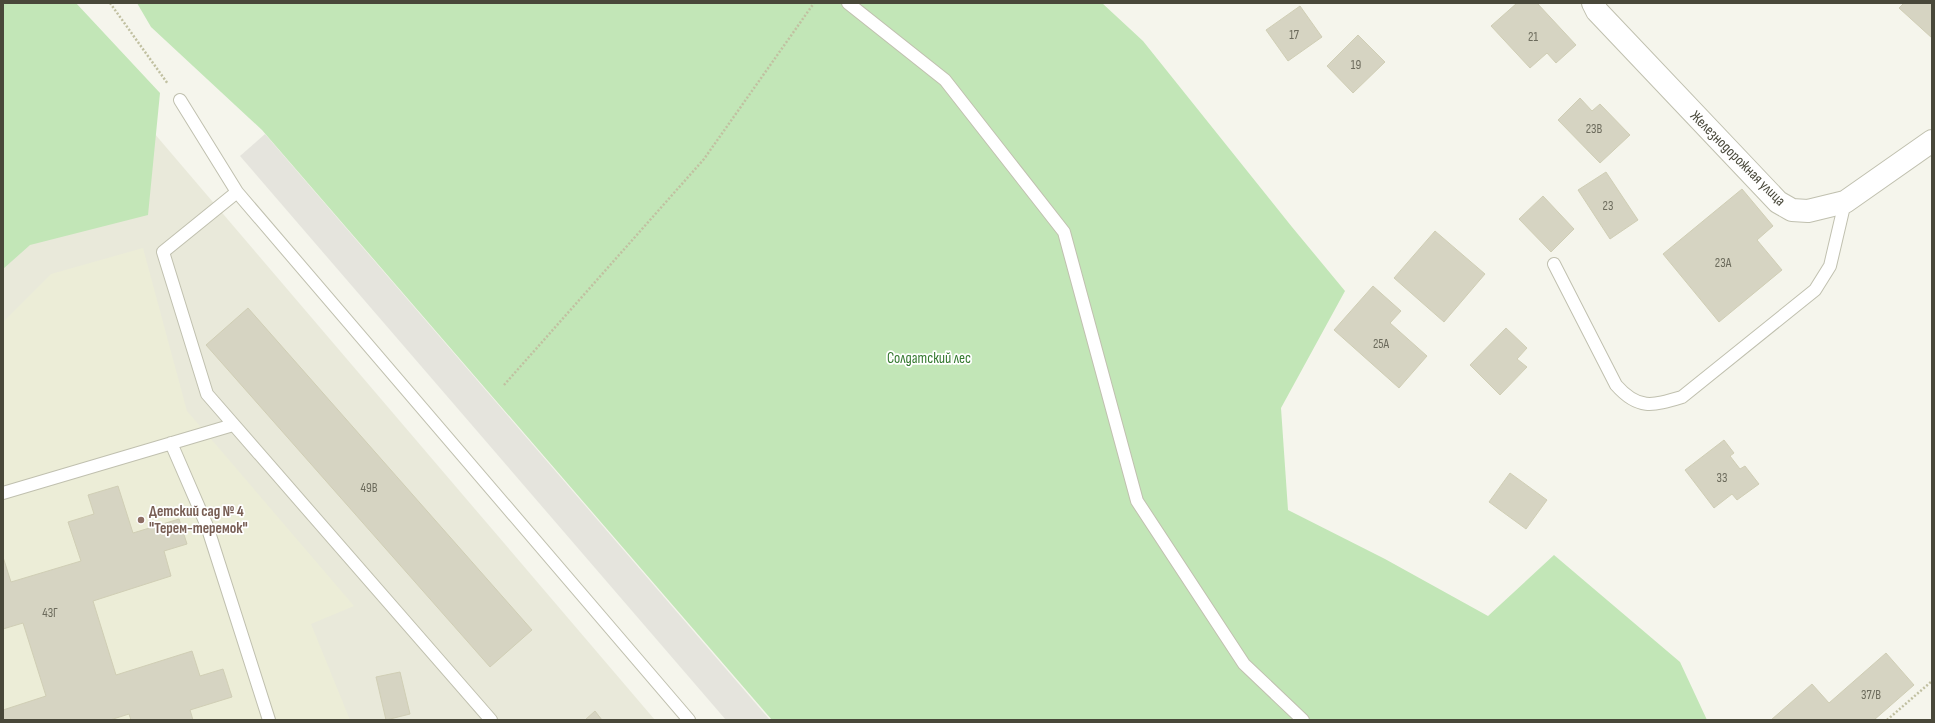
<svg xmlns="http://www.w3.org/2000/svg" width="1935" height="723" font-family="'Sofia Sans Condensed',sans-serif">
	<rect width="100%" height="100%" fill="#f5f5ec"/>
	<path fill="#e9e9da" d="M 3,3 L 43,3 L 655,720 L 3,720 Z"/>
	<path fill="#e5e4dd" d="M 265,134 L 770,720 L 726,720 L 240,156 Z"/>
	<path fill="#ecedd7" d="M 143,248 L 187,411 L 354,606 L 311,624 L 350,720 L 3,720 L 3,322 L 51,274 Z"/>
	<path fill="#c2e6b7" d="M 3,3 L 76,3 L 160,93 L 148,215 L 30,245 L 3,269 Z
		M 137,3 L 1102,3 L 1143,41 L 1292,227 L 1345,291 L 1281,408 L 1288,510 L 1385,559 L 1488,616 L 1554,555 L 1680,662 L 1707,720 L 772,720 L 262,130 L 151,27 Z"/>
	<path fill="#d6d4c2" stroke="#d0ceb5" d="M 1517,3 L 1537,3 L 1576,45 L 1556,63 L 1547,53 L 1530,68 L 1491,26 Z
		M 1904,3 L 1932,3 L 1932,38 L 1899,8 Z
		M 1300,6 L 1322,37 L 1288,61 L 1266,30 Z
		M 1358,35 L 1385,62 L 1353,93 L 1327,66 Z
		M 1580,98 L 1592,111 L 1600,104 L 1630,135 L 1600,163 L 1558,120 Z
		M 1606,172 L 1638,220 L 1610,239 L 1578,190 Z
		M 1742,189 L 1773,226 L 1757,240 L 1782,270 L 1719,322 L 1663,254 Z
		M 1543,196 L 1574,229 L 1551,252 L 1519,219 Z
		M 1435,231 L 1485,274 L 1444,322 L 1394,278 Z
		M 1373,286 L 1401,311 L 1390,323 L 1427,356 L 1399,388 L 1334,330 Z
		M 248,308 L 532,630 L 490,667 L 206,345 Z
		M 1506,328 L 1527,348 L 1517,359 L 1527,367 L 1500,395 L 1470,365 Z
		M 1724,440 L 1734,453 L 1730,456 L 1740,469 L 1745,466 L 1759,484 L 1737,500 L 1732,494 L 1714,508 L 1685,470 Z
		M 1510,473 L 1547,500 L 1526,529 L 1489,502 Z
		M 118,486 L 133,533 L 179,519 L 187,544 L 164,551 L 171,576 L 93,601 L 116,675 L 192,651 L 200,676 L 223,669 L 232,697 L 190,710 L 193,720 L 131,720 L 129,714 L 110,720 L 3,720 L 3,710 L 46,696 L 23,623 L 3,629 L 3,557 L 11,582 L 81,561 L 68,522 L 94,514 L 88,495 Z
		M 1886,653 L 1914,685 L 1874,720 L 1771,720 L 1812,684 L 1829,703 Z
		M 400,672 L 410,714 L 386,720 L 376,677 Z
		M 595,711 L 602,720 L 585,720 Z"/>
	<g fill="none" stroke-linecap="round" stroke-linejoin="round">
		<defs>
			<path id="service" d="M 848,3 L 945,80 L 1064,232 L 1137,501 L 1244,664 L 1303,720
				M 180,100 L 237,192
				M 1554,264 L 1616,385 C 1638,410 1652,406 1682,397 L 1815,290 L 1830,266 L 1845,202
				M 171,443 L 207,526 L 269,720
				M 3,493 L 233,425
				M 491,720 L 207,394 L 163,252 L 237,192 L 689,720"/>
			<path id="minor" d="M 1593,3 L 1597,11 L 1778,202 L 1792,210 L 1808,211 L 1845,202 L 1932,141"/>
		</defs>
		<use href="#service" stroke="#c0c0af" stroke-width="14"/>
		<use href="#minor" stroke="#c0c0af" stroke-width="24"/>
		<path stroke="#c1c0a1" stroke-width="2.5" stroke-dasharray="2 2" stroke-linecap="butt" d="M 110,3 L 168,84
			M 504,385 L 704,159 L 814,3
			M 1887,720 L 1932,681"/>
		<use href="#service" stroke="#fff" stroke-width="12"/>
		<use href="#minor" stroke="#fff" stroke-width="22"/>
	</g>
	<circle fill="#8d6e63" stroke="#fff" stroke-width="1.5" cx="141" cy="520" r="4"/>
	<g text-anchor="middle" stroke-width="3.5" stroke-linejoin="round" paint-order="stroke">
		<g font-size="13" fill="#6c6b5c">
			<text x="1294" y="39">17</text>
			<text x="1533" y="41">21</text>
			<text x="1356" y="69">19</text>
			<text x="1594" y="133">23В</text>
			<text x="1608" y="210">23</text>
			<text x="1723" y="267">23А</text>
			<text x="1381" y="348">25А</text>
			<text x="1722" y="482">33</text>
			<text x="369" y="492">49В</text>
			<text x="50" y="617">43Г</text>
			<text x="1871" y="699">37/В</text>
		</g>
		<g font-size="15" fill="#49483a" stroke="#fff">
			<text transform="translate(1738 158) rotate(45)" y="5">Железнодорожная улица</text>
		</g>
		<g font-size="15" fill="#34792f" stroke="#fff">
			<text x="929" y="363">Солдатский лес</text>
		</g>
		<g font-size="15" font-weight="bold" fill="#785e54" stroke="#fff" text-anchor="start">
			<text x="149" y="516">Детский сад № 4<tspan x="149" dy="17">"Терем-теремок"</tspan></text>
		</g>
	</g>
	<rect width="1935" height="723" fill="none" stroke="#49483a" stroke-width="8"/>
</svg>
